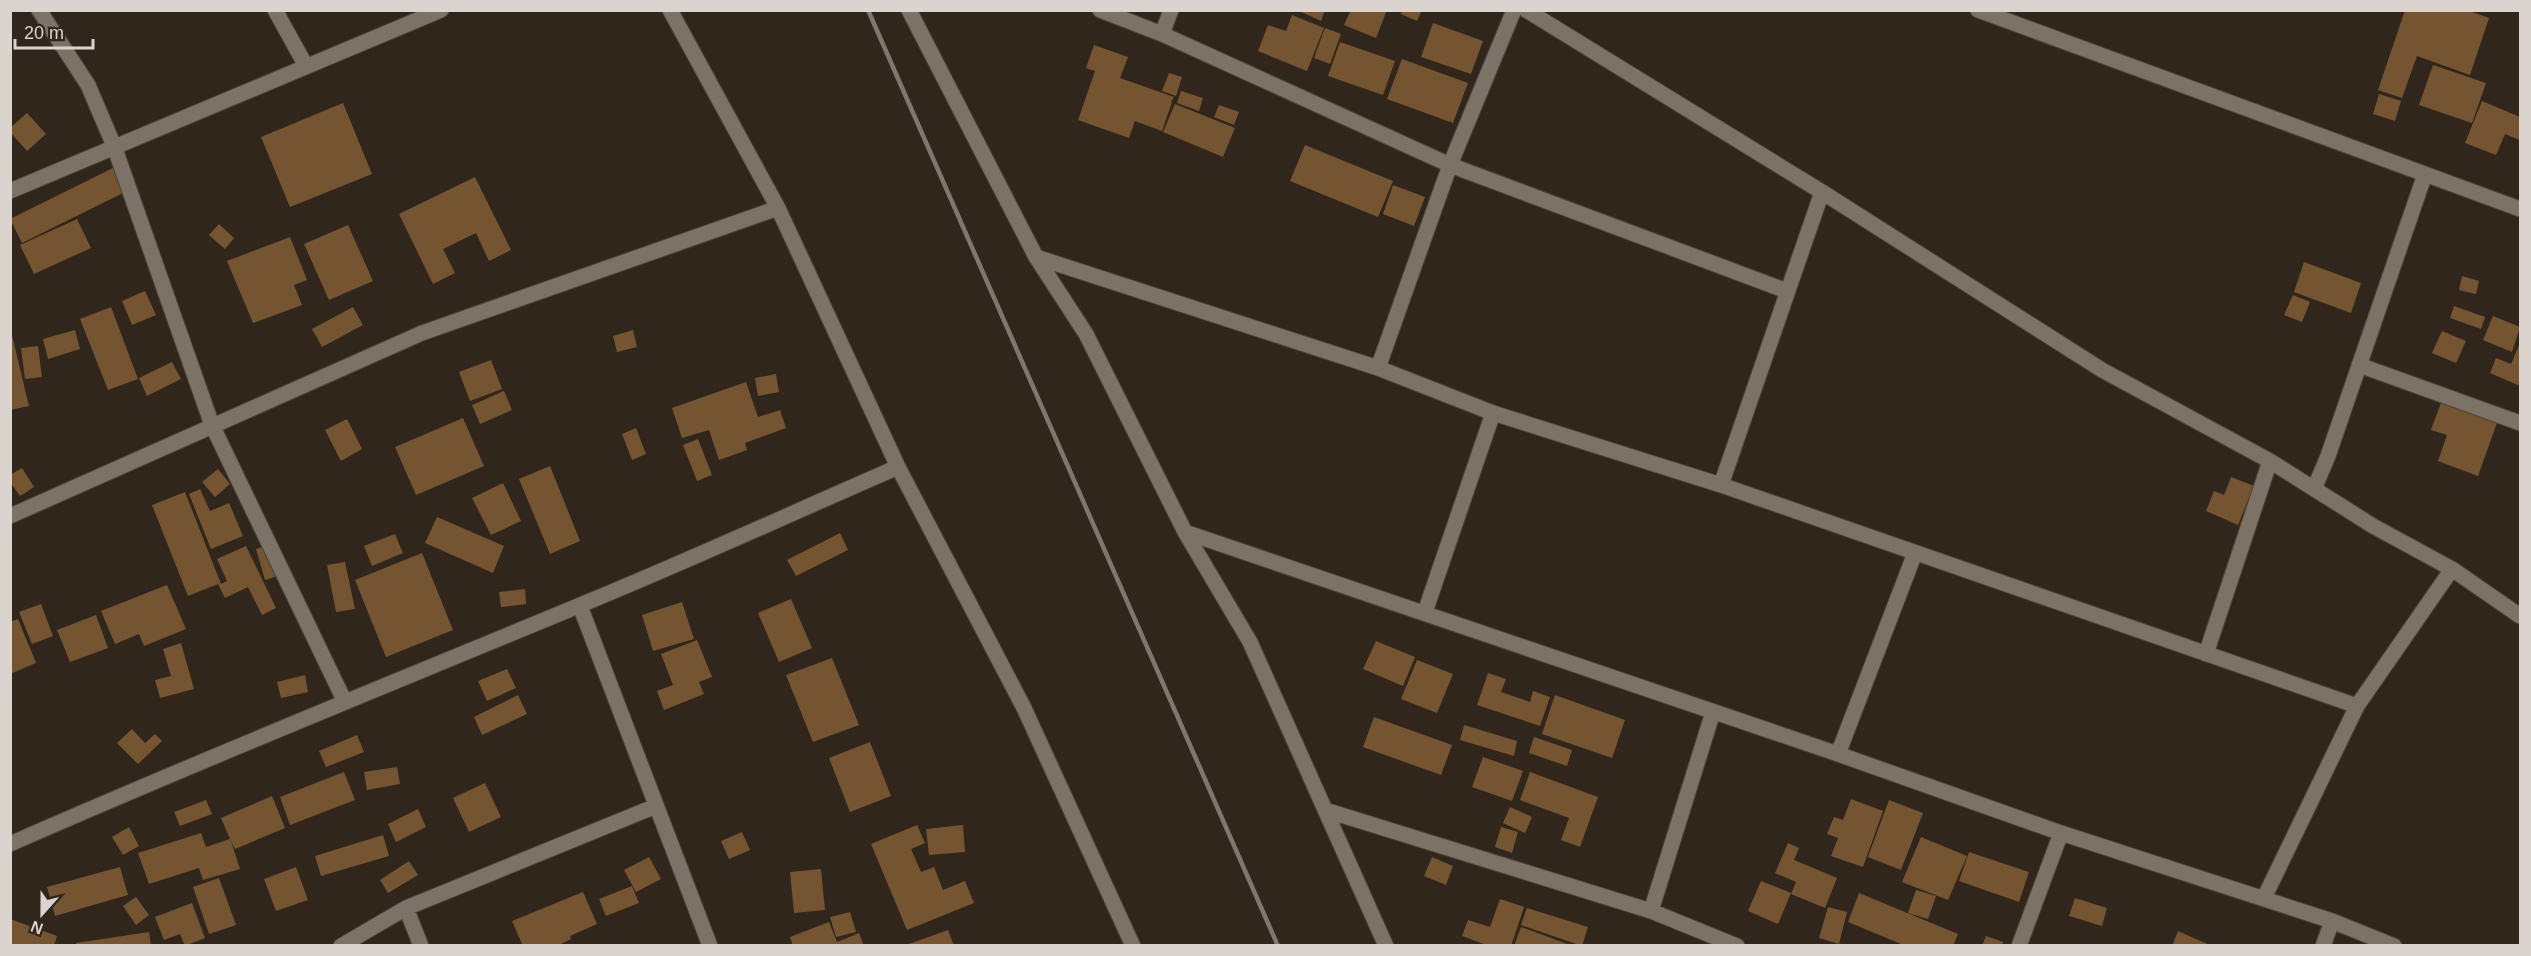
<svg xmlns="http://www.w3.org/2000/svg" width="2531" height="956" font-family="Arial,sans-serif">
	<rect width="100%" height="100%" fill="#30261c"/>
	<path fill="#755531" d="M 1297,10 L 1325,10 L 1321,21 Z
		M 1351,10 L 1387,10 L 1376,38 L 1344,25 Z
		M 1402,10 L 1422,10 L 1417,21 L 1401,14 Z
		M 2405,10 L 2467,10 L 2489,18 L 2470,75 L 2417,56 L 2402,98 L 2378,90 Z
		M 1292,15 L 1324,28 L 1307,71 L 1258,51 L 1268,25 L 1286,31 Z
		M 1433,23 L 1483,41 L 1471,74 L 1421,57 Z
		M 1325,28 L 1341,34 L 1330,64 L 1314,58 Z
		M 1340,42 L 1395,61 L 1383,95 L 1328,76 Z
		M 1094,45 L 1128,57 L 1120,78 L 1174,97 L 1171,102 L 1172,102 L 1162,131 L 1135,121 L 1129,138 L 1078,120 L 1095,71 L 1086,68 Z
		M 1402,59 L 1468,83 L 1453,123 L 1387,99 Z
		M 2433,65 L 2486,83 L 2472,123 L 2419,105 Z
		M 1169,73 L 1182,77 L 1176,96 L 1162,91 Z
		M 1181,91 L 1203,98 L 1199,111 L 1177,103 Z
		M 2379,94 L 2401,101 L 2395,121 L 2373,114 Z
		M 2482,101 L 2520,117 L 2520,140 L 2505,134 L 2496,155 L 2465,143 Z
		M 343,103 L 372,174 L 290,207 L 261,137 Z
		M 1175,104 L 1235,128 L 1223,157 L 1163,132 Z
		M 1219,105 L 1239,112 L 1234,125 L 1214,117 Z
		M 27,113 L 46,134 L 27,151 L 10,132 L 10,128 Z
		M 1305,145 L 1393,181 L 1378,217 L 1290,181 Z
		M 113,168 L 125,192 L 22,243 L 10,219 Z
		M 475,177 L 511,250 L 489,261 L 476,233 L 443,249 L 455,273 L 433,284 L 399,214 Z
		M 1393,185 L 1425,197 L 1414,226 L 1383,214 Z
		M 77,219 L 91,248 L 34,274 L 20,245 Z
		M 219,224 L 234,238 L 225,249 L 209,235 Z
		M 348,225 L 373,281 L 329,300 L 304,244 Z
		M 290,237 L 307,280 L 294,285 L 302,305 L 253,323 L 227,261 Z
		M 2304,262 L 2361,283 L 2351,313 L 2294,292 Z
		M 2462,276 L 2479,281 L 2476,294 L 2459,290 Z
		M 145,291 L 156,315 L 132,325 L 122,301 Z
		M 2293,295 L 2310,302 L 2302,322 L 2284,315 Z
		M 2454,306 L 2485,317 L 2481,329 L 2450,318 Z
		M 111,307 L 138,379 L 108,390 L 80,319 Z
		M 353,307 L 363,325 L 322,347 L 312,329 Z
		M 2493,316 L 2520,327 L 2512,352 L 2483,340 Z
		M 10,327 L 29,406 L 10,410 Z
		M 75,330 L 80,349 L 48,359 L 43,339 Z
		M 633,330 L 637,347 L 617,352 L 613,336 Z
		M 2442,331 L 2466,341 L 2456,363 L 2432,353 Z
		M 2520,343 L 2520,386 L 2490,373 L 2496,358 L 2511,364 Z
		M 38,346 L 42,377 L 25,379 L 21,348 Z
		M 491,360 L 502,389 L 470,401 L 459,372 Z
		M 172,362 L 181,379 L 147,396 L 139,378 Z
		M 776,374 L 779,392 L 758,396 L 755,378 Z
		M 746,382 L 758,417 L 780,410 L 786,428 L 745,443 L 747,450 L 719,460 L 709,430 L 682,438 L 672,408 Z
		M 504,391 L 512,410 L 480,424 L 472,405 Z
		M 2442,400 L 2498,420 L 2478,476 L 2438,461 L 2447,435 L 2431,430 Z
		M 463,418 L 484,466 L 416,495 L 395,447 Z
		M 347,419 L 362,449 L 341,461 L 325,430 Z
		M 636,428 L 646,454 L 632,460 L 622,434 Z
		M 698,439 L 712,475 L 697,481 L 683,445 Z
		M 550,466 L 580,541 L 550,554 L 519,479 Z
		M 22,468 L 34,487 L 20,496 L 10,482 L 10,475 Z
		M 218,469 L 230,484 L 215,497 L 202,482 Z
		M 2231,477 L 2254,486 L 2238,525 L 2206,511 L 2214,491 L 2224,495 Z
		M 503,483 L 521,521 L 491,535 L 472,498 Z
		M 200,489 L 210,511 L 229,503 L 243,536 L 211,549 L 189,494 Z
		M 185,492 L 221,584 L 227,581 L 217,559 L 246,546 L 276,608 L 262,615 L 248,587 L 225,598 L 218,584 L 188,596 L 152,505 Z
		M 437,517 L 504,546 L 493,573 L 425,543 Z
		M 840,533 L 848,550 L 796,576 L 787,560 Z
		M 395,534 L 403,553 L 372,566 L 364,546 Z
		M 275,543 L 284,574 L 265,580 L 256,549 Z
		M 422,553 L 453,630 L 386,657 L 355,580 Z
		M 345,562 L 355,609 L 336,612 L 327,565 Z
		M 167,585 L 186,629 L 144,646 L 139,634 L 115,644 L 101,611 Z
		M 525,589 L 526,604 L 501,607 L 499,592 Z
		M 791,599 L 812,648 L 779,662 L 758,613 Z
		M 682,602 L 694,639 L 653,651 L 642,615 Z
		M 41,604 L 53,636 L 32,644 L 19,612 Z
		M 96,615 L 108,648 L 70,662 L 57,630 Z
		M 18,619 L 36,663 L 10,674 L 10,622 Z
		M 697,640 L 712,677 L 699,682 L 704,694 L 664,710 L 657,691 L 673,685 L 661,654 Z
		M 1376,641 L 1415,657 L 1403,686 L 1363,669 Z
		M 181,643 L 194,689 L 160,698 L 155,680 L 171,676 L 163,649 Z
		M 832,658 L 859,725 L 813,742 L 786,675 Z
		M 1417,660 L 1453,674 L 1437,713 L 1401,699 Z
		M 507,669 L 516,688 L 487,701 L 478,681 Z
		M 1488,673 L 1506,679 L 1501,692 L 1530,702 L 1533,691 L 1550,697 L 1540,726 L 1477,705 Z
		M 305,675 L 308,692 L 281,698 L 277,682 Z
		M 518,695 L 527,714 L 482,735 L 474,717 Z
		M 1555,695 L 1625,720 L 1612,758 L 1542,734 Z
		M 1374,717 L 1452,745 L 1441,775 L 1363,747 Z
		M 1464,725 L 1517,741 L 1514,756 L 1460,740 Z
		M 132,729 L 145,743 L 155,734 L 162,741 L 138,764 L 117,743 Z
		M 357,735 L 364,752 L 326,767 L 319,751 Z
		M 1534,737 L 1572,750 L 1567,766 L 1529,753 Z
		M 870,742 L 891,796 L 850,812 L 829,758 Z
		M 1483,757 L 1523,771 L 1512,801 L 1472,787 Z
		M 397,767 L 400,784 L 367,790 L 364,772 Z
		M 344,772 L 355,800 L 290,825 L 280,797 Z
		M 1530,772 L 1598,797 L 1580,847 L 1561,840 L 1569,818 L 1520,800 Z
		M 485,783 L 501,817 L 469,832 L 453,798 Z
		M 272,796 L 285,828 L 235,849 L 231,841 L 240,869 L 203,880 L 199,868 L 149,884 L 138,853 L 201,833 L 206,847 L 230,839 L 221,818 Z
		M 1851,799 L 1883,811 L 1863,867 L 1831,856 L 1838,838 L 1827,834 L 1834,817 L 1843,820 Z
		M 206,800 L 212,814 L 180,826 L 174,812 Z
		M 1889,800 L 1923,813 L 1901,870 L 1868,857 Z
		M 1510,807 L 1532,817 L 1525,833 L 1503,823 Z
		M 418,809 L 426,827 L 396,842 L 388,824 Z
		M 917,825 L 925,843 L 911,849 L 921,872 L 934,867 L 943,890 L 965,881 L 974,903 L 907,930 L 871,844 Z
		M 963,825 L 965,852 L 929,855 L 926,829 Z
		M 129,827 L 139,846 L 123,855 L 112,837 Z
		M 1501,827 L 1518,832 L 1512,853 L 1495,847 Z
		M 742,832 L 750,850 L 729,859 L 721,841 Z
		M 383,835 L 389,856 L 321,876 L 315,856 Z
		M 1921,837 L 1967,856 L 1948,900 L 1902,882 Z
		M 1788,843 L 1799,848 L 1794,860 L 1837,878 L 1825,908 L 1791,894 L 1796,882 L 1775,873 Z
		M 1969,852 L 2029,872 L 2019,902 L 1959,881 Z
		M 649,857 L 661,879 L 636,892 L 624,870 Z
		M 1432,857 L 1453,866 L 1446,885 L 1424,876 Z
		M 409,861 L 418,875 L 388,893 L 380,880 Z
		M 120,867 L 128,895 L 55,916 L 47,887 Z
		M 296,867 L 308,900 L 276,911 L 264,879 Z
		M 821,869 L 825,910 L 794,913 L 790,872 Z
		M 219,878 L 236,925 L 209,934 L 193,887 Z
		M 1761,881 L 1791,893 L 1778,924 L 1748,911 Z
		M 632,886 L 639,903 L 606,916 L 599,899 Z
		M 1916,890 L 1936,896 L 1928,919 L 1908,913 Z
		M 583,892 L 597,924 L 570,936 L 571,939 L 557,946 L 523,946 L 512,921 Z
		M 1859,893 L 1958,934 L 1953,946 L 1906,946 L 1848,922 Z
		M 136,897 L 149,915 L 136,925 L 123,906 Z
		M 2075,898 L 2107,908 L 2102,926 L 2069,916 Z
		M 1500,899 L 1524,907 L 1511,946 L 1489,946 L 1462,936 L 1468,920 L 1490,927 Z
		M 192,903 L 205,938 L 185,946 L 180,934 L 164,940 L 155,917 Z
		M 1828,907 L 1847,912 L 1839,944 L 1819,938 Z
		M 1527,908 L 1588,927 L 1582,946 L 1521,925 Z
		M 850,912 L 856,932 L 836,937 L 830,917 Z
		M 10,919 L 57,936 L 54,946 L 10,946 Z
		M 829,922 L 837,942 L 859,933 L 864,946 L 793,946 L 790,937 Z
		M 1521,927 L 1570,945 L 1570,946 L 1514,946 Z
		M 948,930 L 954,946 L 907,946 L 906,945 Z
		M 2178,931 L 2212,946 L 2172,946 Z
		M 149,932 L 151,946 L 76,946 L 76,943 Z
		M 1986,936 L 2003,942 L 2002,946 L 1982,946 Z"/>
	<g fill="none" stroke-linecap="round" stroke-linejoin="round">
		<defs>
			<path id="minor" d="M 39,10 L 88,85 L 114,146 L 212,425 L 344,700
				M 275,10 L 306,66
				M 670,10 L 778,208 L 898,467 L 1024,708 L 1133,946
				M 909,10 L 1036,257 L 1086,334 L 1185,532 L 1250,642 L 1386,946
				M 1100,10 L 1162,34 L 1450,165 L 1787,291
				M 1526,10 L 1822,192 L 2102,370 L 2270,461 L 2373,526 L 2452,569 L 2520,616
				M 1978,10 L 2520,209
				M 1162,34 L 1171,10
				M 10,191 L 441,10
				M 1036,257 L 1378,368 L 1493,413 L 1721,485 L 2357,706
				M 2359,365 L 2520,423
				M 1378,368 L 1450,165 L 1514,10
				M 1721,485 L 1822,192
				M 2314,489 L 2328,456 L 2425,174
				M 10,516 L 422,333 L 778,208
				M 1185,532 L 1838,754 L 2061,833 L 2332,921 L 2394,946
				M 580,606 L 710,946
				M 1425,612 L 1493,413
				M 2206,654 L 2270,461
				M 1838,754 L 1915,553
				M 1325,810 L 1651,911 L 1737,946
				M 10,844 C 198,761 388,685 578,606 C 686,562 792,513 898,467
				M 2264,898 L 2357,706 L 2452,569
				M 406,908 L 421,946
				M 1651,911 L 1713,712
				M 341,946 L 406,908 L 656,806
				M 2019,946 L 2061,833
				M 2323,946 L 2332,921"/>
		</defs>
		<use href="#minor" stroke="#4b423a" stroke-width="17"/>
		<use href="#minor" stroke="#7d7266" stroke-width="15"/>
		<path stroke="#7f776f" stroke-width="4.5" d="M 868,10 L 1278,946"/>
	</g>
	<rect width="2531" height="956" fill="none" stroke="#dbd4ce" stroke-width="24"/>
	<g transform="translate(42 914) rotate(201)" stroke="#30261c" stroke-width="4.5" paint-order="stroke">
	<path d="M0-4.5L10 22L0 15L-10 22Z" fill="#dbd4ce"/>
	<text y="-9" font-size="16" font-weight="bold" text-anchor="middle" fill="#dbd4ce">N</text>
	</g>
	<path d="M15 39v9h78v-9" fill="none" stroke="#dbd4ce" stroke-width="3"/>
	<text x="24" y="39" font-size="18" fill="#dbd4ce" stroke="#30261c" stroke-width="4.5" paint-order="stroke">20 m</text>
</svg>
